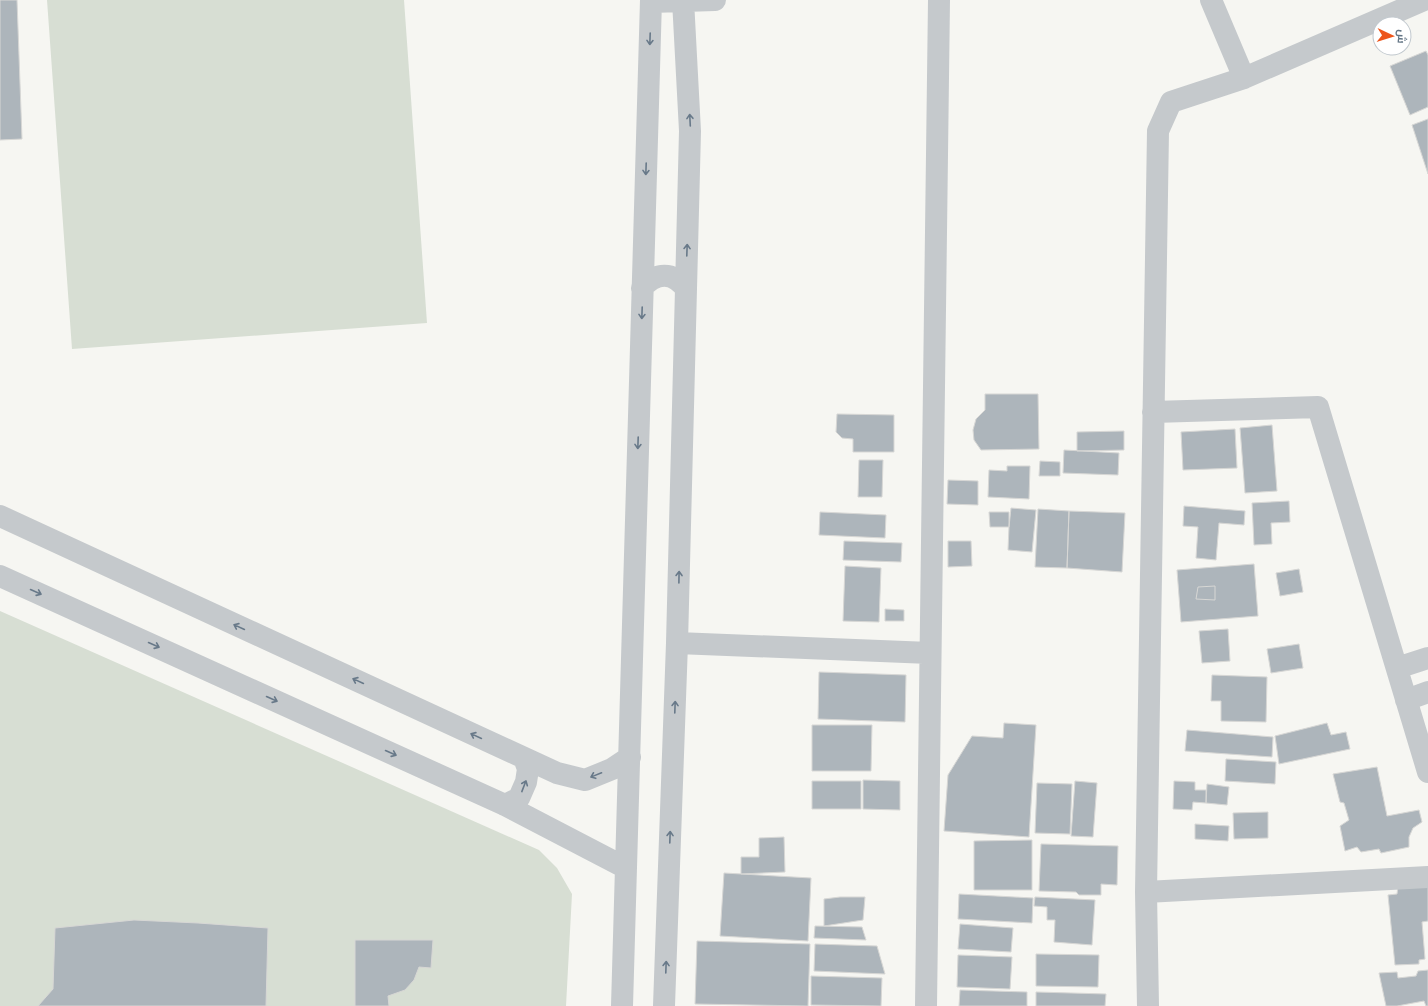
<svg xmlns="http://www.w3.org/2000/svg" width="1428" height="1006" font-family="'Asap Condensed',Cairo,sans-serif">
	<rect width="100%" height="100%" fill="#f6f6f2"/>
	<path fill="#d7ded3" d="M 47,0 L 404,0 L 427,323 L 72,349 Z
		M 0,611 L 539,850 L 557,868 L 572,894 L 566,1006 L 0,1006 Z"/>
	<path fill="#adb5bb" stroke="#d7d7d5" d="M 0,0 L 17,0 L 22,139 L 0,140 Z
		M 1426,51 L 1428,55 L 1428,107 L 1410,115 L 1390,66 Z
		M 1428,119 L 1428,174 L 1412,125 Z
		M 985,394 L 1038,394 L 1039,449 L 981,450 L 974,440 L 973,430 L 976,419 L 985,410 Z
		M 837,414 L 894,415 L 894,452 L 853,452 L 853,439 L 842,438 L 836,432 Z
		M 1272,425 L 1277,491 L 1245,493 L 1240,428 Z
		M 1235,429 L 1237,468 L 1183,470 L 1181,432 Z
		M 1124,431 L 1124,450 L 1077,451 L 1077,432 Z
		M 1064,450 L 1119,453 L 1118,475 L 1063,473 Z
		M 859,460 L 883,460 L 882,497 L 858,497 Z
		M 1040,461 L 1060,462 L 1060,476 L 1039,476 Z
		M 1007,466 L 1030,466 L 1029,499 L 988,497 L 989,470 L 1007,471 Z
		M 948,480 L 978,481 L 978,505 L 947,504 Z
		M 1289,501 L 1290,522 L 1271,523 L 1272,544 L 1254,545 L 1252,503 Z
		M 1184,506 L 1245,511 L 1244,525 L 1219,523 L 1216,560 L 1196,558 L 1198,527 L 1183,526 Z
		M 1011,508 L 1036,510 L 1032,552 L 1008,550 L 1009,527 Z
		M 1038,509 L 1069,511 L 1067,568 L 1035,567 Z
		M 1069,511 L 1125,513 L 1122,572 L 1067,568 Z
		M 820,512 L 886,515 L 885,538 L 819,535 Z
		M 989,512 L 1009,512 L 1009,527 L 990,527 Z
		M 844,541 L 902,543 L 901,562 L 843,560 Z
		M 948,541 L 971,541 L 972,566 L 948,567 Z
		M 1254,564 L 1258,616 L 1181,622 L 1177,570 Z
		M 845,566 L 881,568 L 879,622 L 843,621 Z
		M 1299,569 L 1303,592 L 1280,596 L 1276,573 Z
		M 1215,586 L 1215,600 L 1196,599 L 1198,587 Z
		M 885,609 L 904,610 L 904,621 L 885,621 Z
		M 1228,629 L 1230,661 L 1202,663 L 1199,631 Z
		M 1299,644 L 1303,668 L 1271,673 L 1267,649 Z
		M 819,672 L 906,675 L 905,722 L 818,719 Z
		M 1212,675 L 1267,677 L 1266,722 L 1221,721 L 1221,701 L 1211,701 Z
		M 1004,723 L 1036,725 L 1029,837 L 944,831 L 948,775 L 972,736 L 1003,738 Z
		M 1327,723 L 1331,735 L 1346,732 L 1350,749 L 1279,764 L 1275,736 Z
		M 812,725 L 872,725 L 871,771 L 812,771 Z
		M 1187,730 L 1273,737 L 1272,757 L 1185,751 Z
		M 1226,759 L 1276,762 L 1275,784 L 1225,781 Z
		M 1377,767 L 1387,816 L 1419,810 L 1422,822 L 1413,828 L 1409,837 L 1409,847 L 1381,853 L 1379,849 L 1361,852 L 1357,847 L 1345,851 L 1340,826 L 1349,820 L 1344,803 L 1340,802 L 1333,774 Z
		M 863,780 L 900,781 L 900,810 L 863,809 Z
		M 812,781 L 861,781 L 861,809 L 812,809 Z
		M 1075,781 L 1097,783 L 1093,837 L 1071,836 Z
		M 1174,781 L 1195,782 L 1195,790 L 1206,790 L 1206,803 L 1193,802 L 1192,810 L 1173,809 Z
		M 1037,783 L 1072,784 L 1070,834 L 1035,833 Z
		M 1207,784 L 1229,787 L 1227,805 L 1206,803 Z
		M 1268,812 L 1268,838 L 1234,839 L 1233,813 Z
		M 1195,824 L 1229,826 L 1228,841 L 1195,839 Z
		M 784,837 L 785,872 L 741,874 L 741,857 L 759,857 L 759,838 Z
		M 1032,840 L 1032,890 L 974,890 L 974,841 Z
		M 1041,844 L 1118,846 L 1117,885 L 1101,884 L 1101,895 L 1079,895 L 1076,892 L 1039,891 Z
		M 724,873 L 811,878 L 808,941 L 720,936 Z
		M 1428,883 L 1428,921 L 1422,922 L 1425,959 L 1419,960 L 1419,964 L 1395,965 L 1388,895 L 1397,894 L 1398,886 Z
		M 959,894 L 1033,898 L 1032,923 L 958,919 Z
		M 840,897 L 865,897 L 863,920 L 824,926 L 824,899 Z
		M 1035,897 L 1095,900 L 1092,945 L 1054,942 L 1055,920 L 1047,920 L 1047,907 L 1034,906 Z
		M 134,920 L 198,923 L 268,928 L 266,1006 L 38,1006 L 53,989 L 55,928 Z
		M 960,924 L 1013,928 L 1011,952 L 958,949 Z
		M 815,926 L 862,927 L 866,940 L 814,938 Z
		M 355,940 L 433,940 L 431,968 L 419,967 L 414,980 L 405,990 L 388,996 L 389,1006 L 355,1006 Z
		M 697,941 L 810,944 L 808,1006 L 695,1004 Z
		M 815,944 L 877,946 L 885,974 L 814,971 Z
		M 1036,954 L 1099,955 L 1098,987 L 1036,986 Z
		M 958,955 L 1012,957 L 1010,989 L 957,987 Z
		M 1428,970 L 1428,1006 L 1426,1006 L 1424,1001 L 1397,1006 L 1386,1006 L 1379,973 L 1397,972 L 1398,978 L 1416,976 L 1418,971 Z
		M 811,976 L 882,978 L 881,1006 L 811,1005 Z
		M 960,990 L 1027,992 L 1027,1006 L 959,1006 Z
		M 1036,992 L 1106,994 L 1105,1006 L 1036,1006 Z"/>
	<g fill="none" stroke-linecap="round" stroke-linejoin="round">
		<path stroke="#c5c9cc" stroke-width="22" d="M 1211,0 L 1244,78
			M 651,2 L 715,0
			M 642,288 C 656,272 673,271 686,289
			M 1153,412 L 1318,407 L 1428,772
			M 0,516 L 557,773 L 585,780 L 612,769 L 630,757
			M 0,576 L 505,805 L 626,868
			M 677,643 L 930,653
			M 1397,668 L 1428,658
			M 1406,700 L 1428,692
			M 505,805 L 519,798 L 526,782 L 528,769 L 524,758
			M 1146,892 L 1428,877
			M 622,1006 L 651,0
			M 664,1006 L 677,643 L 690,131 L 683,0
			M 926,1006 L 939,0
			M 1148,1006 L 1146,892 L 1158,131 L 1171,102 L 1244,78 L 1424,0"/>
	</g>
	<defs><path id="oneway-shaft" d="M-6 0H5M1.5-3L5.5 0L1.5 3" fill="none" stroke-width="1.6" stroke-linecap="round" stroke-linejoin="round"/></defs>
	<g stroke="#687989">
		<use href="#oneway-shaft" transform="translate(650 39) rotate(92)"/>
		<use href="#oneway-shaft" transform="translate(690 120) rotate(-93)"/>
		<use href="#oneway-shaft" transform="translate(646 169) rotate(92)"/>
		<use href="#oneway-shaft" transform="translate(687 250) rotate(-88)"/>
		<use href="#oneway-shaft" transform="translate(642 313) rotate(92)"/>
		<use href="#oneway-shaft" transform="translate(638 443) rotate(92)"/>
		<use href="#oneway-shaft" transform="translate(679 577) rotate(-89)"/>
		<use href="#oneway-shaft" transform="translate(36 592) rotate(24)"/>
		<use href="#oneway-shaft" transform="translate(239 627) rotate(-155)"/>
		<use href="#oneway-shaft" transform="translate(154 645) rotate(24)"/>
		<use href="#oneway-shaft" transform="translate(358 681) rotate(-155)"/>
		<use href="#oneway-shaft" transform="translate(272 699) rotate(24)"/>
		<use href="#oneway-shaft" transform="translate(675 707) rotate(-88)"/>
		<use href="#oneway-shaft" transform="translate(476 736) rotate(-155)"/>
		<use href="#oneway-shaft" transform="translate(391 753) rotate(24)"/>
		<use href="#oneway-shaft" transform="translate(596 775) rotate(158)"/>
		<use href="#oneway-shaft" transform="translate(524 786) rotate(-69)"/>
		<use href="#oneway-shaft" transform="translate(670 837) rotate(-88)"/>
		<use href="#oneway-shaft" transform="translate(666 967) rotate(-88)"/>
	</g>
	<g transform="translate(1392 36) rotate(94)"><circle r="19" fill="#ffffff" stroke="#c1c8ce"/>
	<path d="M0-3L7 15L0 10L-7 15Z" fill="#ed551b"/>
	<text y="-6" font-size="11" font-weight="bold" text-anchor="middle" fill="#637585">ش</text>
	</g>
</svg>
